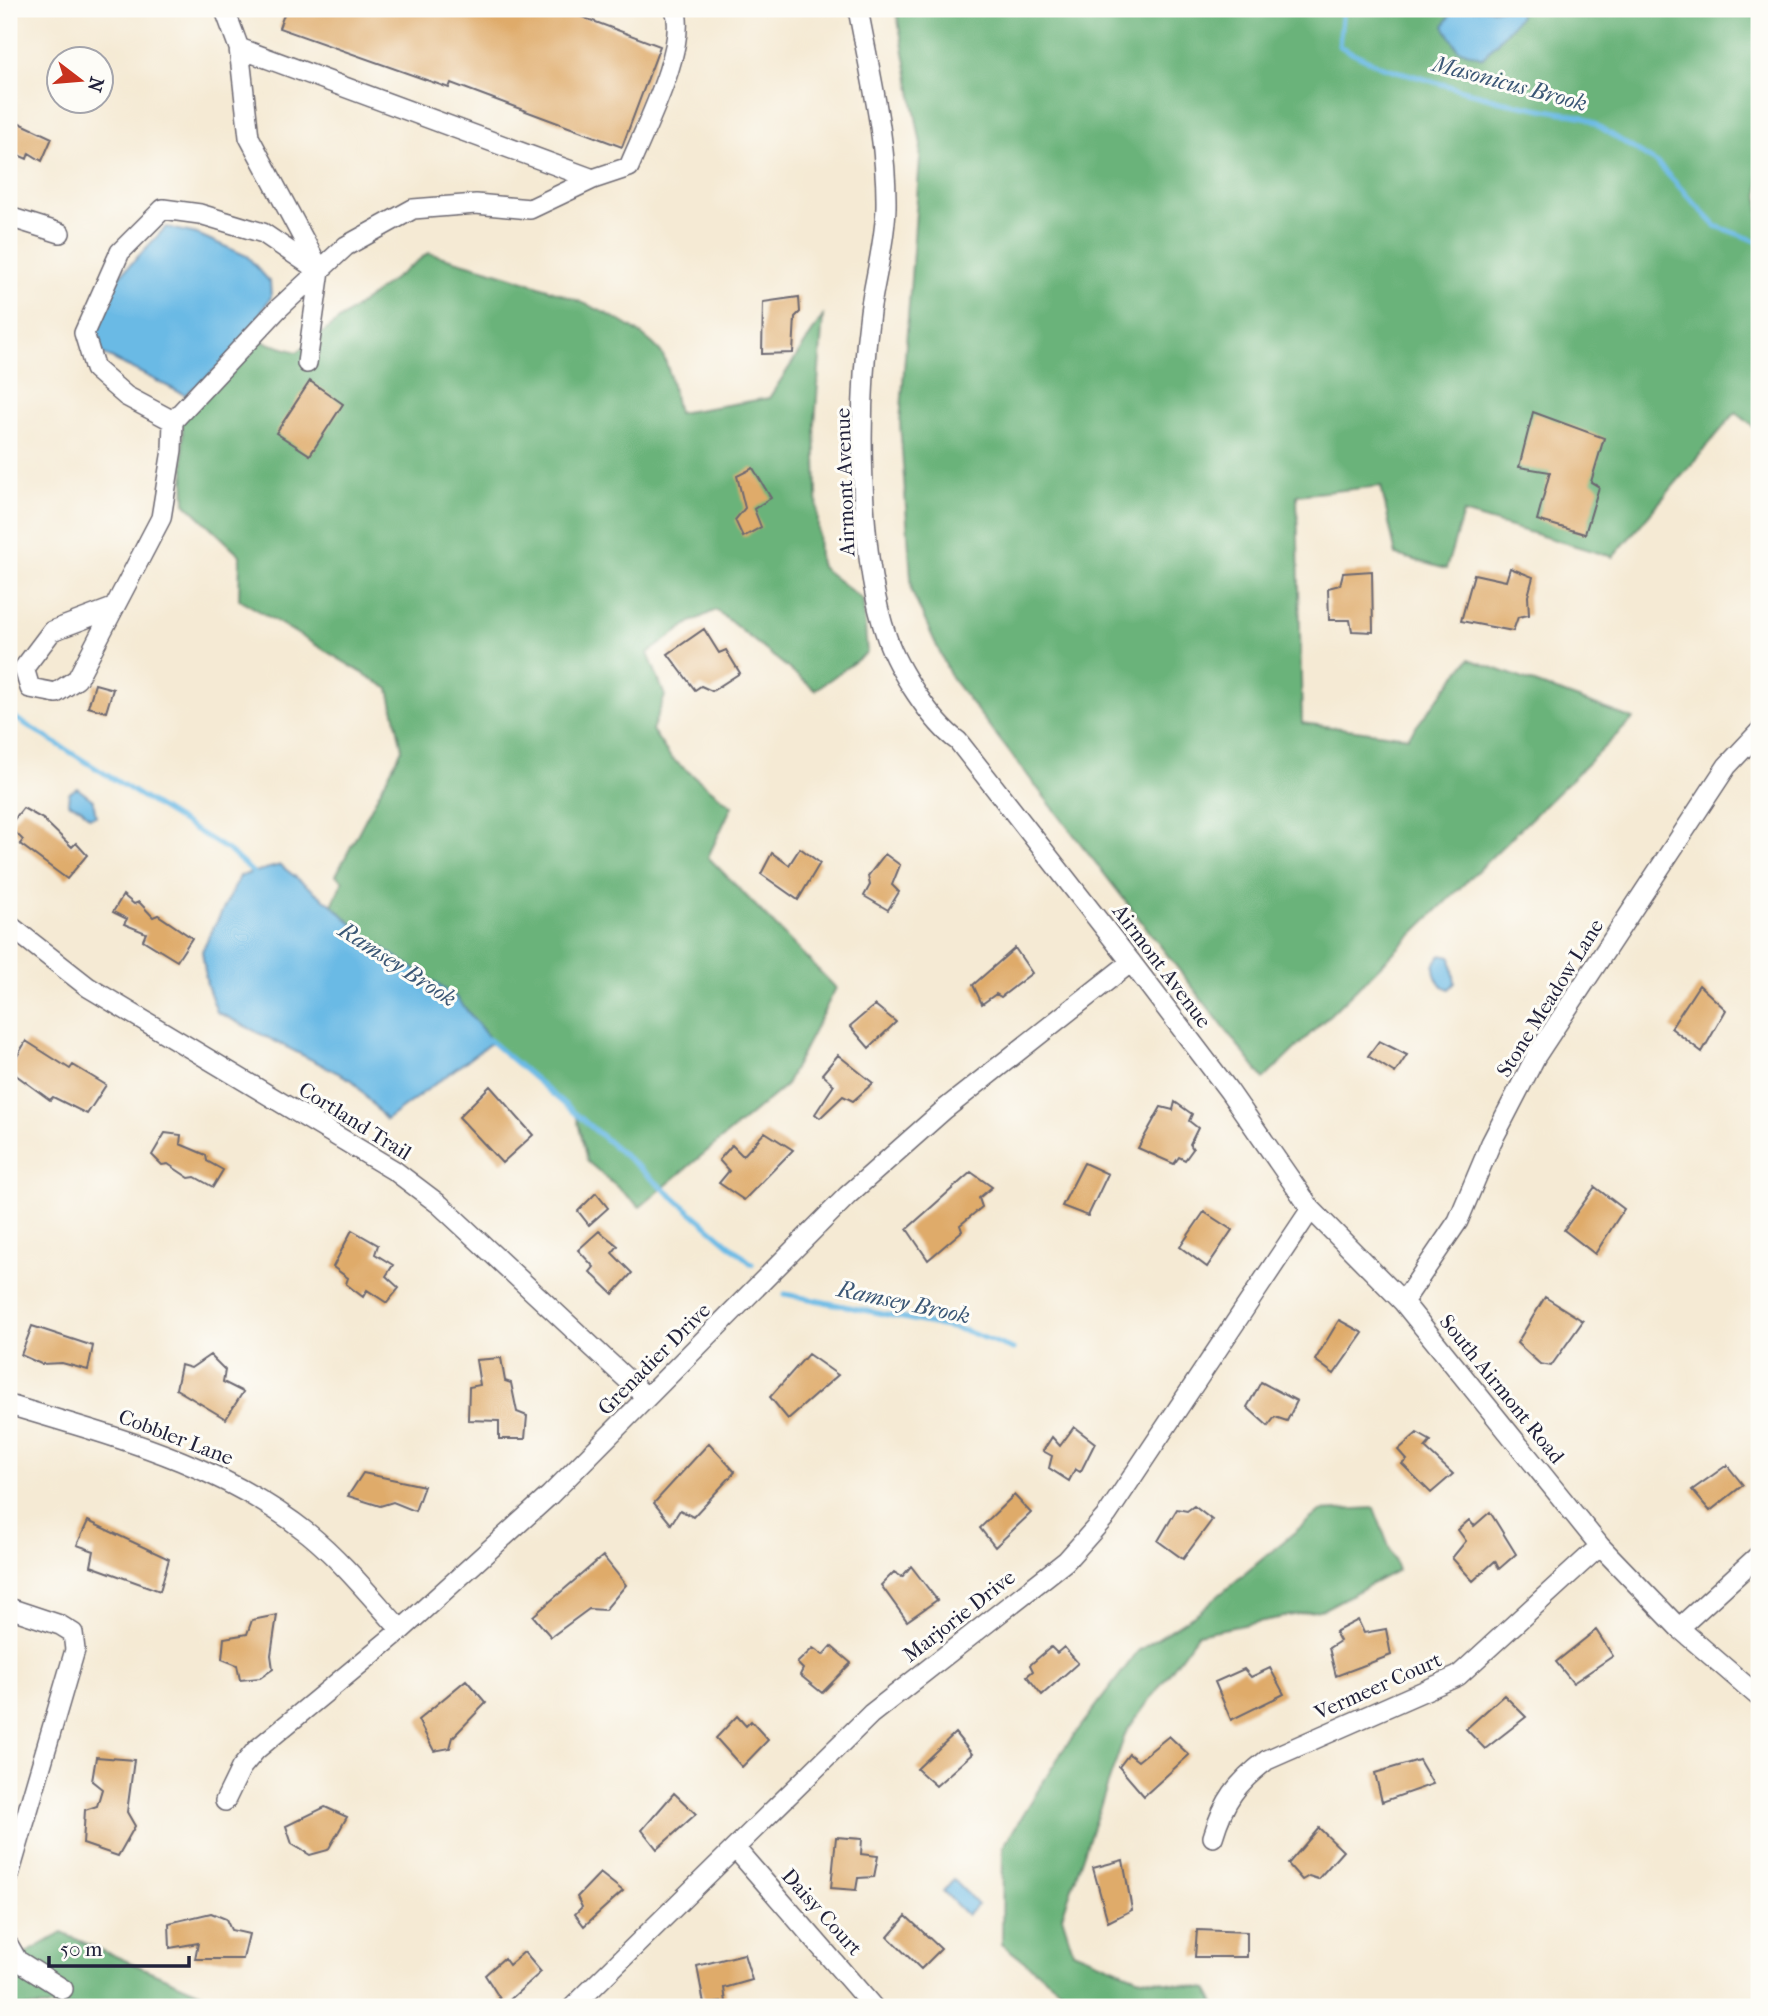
<svg xmlns="http://www.w3.org/2000/svg" width="1768" height="2016" font-family="'IM FELL French Canon',serif">
	<rect width="100%" height="100%" fill="#fdfcf7"/>
	<filter id="ink" filterUnits="userSpaceOnUse"><feTurbulence type="fractalNoise" baseFrequency=".0143" numOctaves="2"/><feDisplacementMap in="SourceGraphic" scale="14" xChannelSelector="R" yChannelSelector="G"/><feConvolveMatrix kernelMatrix="1 2 1 2 8 2 1 2 1" color-interpolation-filters="sRGB"/></filter>
	<filter id="wash" filterUnits="userSpaceOnUse"><feTurbulence type="fractalNoise" baseFrequency=".00686" numOctaves="4" result="noise"/><feDisplacementMap in="SourceGraphic" scale="28" xChannelSelector="R" yChannelSelector="G"/><feGaussianBlur stdDeviation="1.57" result="paint"/><feColorMatrix in="noise" values="0 0 0 0 0 0 0 0 0 0 0 0 0 0 0 0 0 1.4 0 .05"/><feComposite in="paint" operator="in"/></filter>
	<g filter="url(#wash)">
		<rect width="100%" height="100%" fill="#f5ead4"/>
		<path fill="#6bb37a" stroke="#466a5a" stroke-width="2" d="M 896,9 L 1759,9 L 1759,432 L 1736,412 L 1613,557 L 1463,513 L 1446,569 L 1396,555 L 1381,486 L 1297,495 L 1302,723 L 1408,737 L 1469,659 L 1633,719 L 1264,1079 L 951,677 L 912,592 L 900,423 L 921,145 Z
			M 428,253 C 491,270 617,303 660,351 C 669,361 674,398 678,413 L 769,398 L 823,316 L 815,424 L 819,559 L 821,567 L 863,600 L 867,653 L 815,690 L 716,610 L 691,622 L 648,653 L 665,696 L 652,730 L 671,758 L 732,806 L 708,857 L 836,988 L 785,1086 L 640,1207 L 587,1161 L 576,1114 L 492,1042 L 457,998 L 364,935 L 332,905 L 343,881 L 336,875 L 402,749 L 389,689 L 239,599 L 240,555 L 185,503 L 182,414 L 254,339 L 297,352 Z
			M 1374,1508 L 1398,1570 L 1324,1609 L 1198,1634 L 1126,1732 L 1062,1916 L 1073,1951 L 1137,1977 L 1207,1989 L 1217,2007 L 1083,2007 L 1002,1944 L 1003,1847 L 1063,1750 L 1138,1651 L 1200,1611 L 1320,1511 Z
			M 62,1933 L 233,2007 L 9,2007 L 9,1963 Z"/>
		<path fill="#6abae5" stroke="#466e90" stroke-width="2" d="M 1453,9 L 1519,9 L 1520,16 L 1483,58 L 1458,49 L 1444,26 Z
			M 166,227 L 197,234 L 247,256 L 270,282 L 271,297 L 234,354 L 185,395 L 97,351 L 90,332 L 113,283 Z
			M 77,788 L 93,800 L 96,816 L 89,817 L 81,808 L 68,803 L 69,793 Z
			M 280,865 L 332,905 L 364,935 L 457,998 L 492,1042 L 386,1120 L 352,1080 L 217,1012 L 207,985 L 202,951 L 240,876 Z
			M 1441,955 L 1451,957 L 1455,983 L 1449,989 C 1434,984 1429,965 1441,955 Z
			M 954,1880 L 978,1905 L 967,1915 L 943,1891 Z"/>
		<g fill="none" stroke-linecap="round" stroke-linejoin="round">
			<path stroke="#6abae5" stroke-width="5" d="M 1343,9 L 1339,46 L 1380,66 L 1500,101 L 1584,117 L 1658,164 L 1716,226 L 1759,242
				M 9,714 L 229,851 L 258,877
				M 488,1039 L 752,1264
				M 785,1294 L 966,1331 L 1013,1349"/>
		</g>
		<g id="blocks">
			<path fill="#dfab6a" d="M 286,9 L 561,9 L 660,46 L 622,147 L 451,83 L 449,88 L 279,28 Z
				M 9,118 L 52,138 L 42,161 L 29,153 L 27,159 L 9,151 Z
				M 799,297 L 800,312 L 795,317 L 793,353 L 762,354 L 763,302 Z
				M 310,381 L 343,404 L 310,455 L 276,433 Z
				M 1533,412 L 1604,438 L 1591,482 L 1599,487 L 1585,534 L 1537,520 L 1550,472 L 1519,467 Z
				M 753,468 L 771,498 L 754,509 L 761,527 L 743,537 L 735,520 L 745,508 L 737,476 Z
				M 1510,568 L 1533,577 L 1528,596 L 1529,615 L 1518,617 L 1513,631 L 1461,621 L 1474,574 L 1506,581 Z
				M 1372,571 L 1373,632 L 1352,631 L 1350,620 L 1329,620 L 1328,588 L 1340,585 L 1343,573 Z
				M 704,629 L 719,653 L 726,650 L 740,673 L 712,691 L 701,686 L 695,690 L 668,654 Z
				M 95,684 L 113,689 L 106,712 L 88,707 Z
				M 23,808 L 43,819 L 72,847 L 76,843 L 87,855 L 67,879 L 20,844 L 23,840 L 9,826 Z
				M 800,848 L 820,863 L 798,900 L 761,874 L 772,853 L 789,865 Z
				M 885,854 L 900,865 L 892,885 L 899,892 L 888,910 L 864,896 L 870,885 L 868,876 Z
				M 123,895 L 134,904 L 139,902 L 153,917 L 158,915 L 192,938 L 177,961 L 143,940 L 146,933 L 124,924 L 127,919 L 113,912 Z
				M 1015,948 L 1032,973 L 1001,997 L 996,994 L 982,1004 L 973,985 Z
				M 1699,985 L 1726,1010 L 1702,1052 L 1671,1028 Z
				M 875,1005 L 896,1022 L 869,1048 L 850,1026 Z
				M 26,1041 L 70,1069 L 73,1065 L 106,1085 L 87,1114 L 53,1097 L 50,1100 L 9,1070 Z
				M 1379,1041 L 1407,1055 L 1395,1073 L 1368,1056 Z
				M 838,1055 L 873,1083 L 853,1101 L 843,1096 L 820,1118 L 815,1114 L 834,1085 L 822,1074 Z
				M 490,1086 L 533,1135 L 502,1163 L 459,1117 Z
				M 1175,1102 L 1192,1114 L 1189,1121 L 1198,1128 L 1190,1144 L 1193,1149 L 1185,1160 L 1179,1157 L 1174,1164 L 1138,1148 L 1161,1107 L 1173,1110 Z
				M 765,1132 L 793,1150 L 744,1200 L 719,1183 L 729,1171 L 719,1160 L 732,1145 L 743,1156 Z
				M 165,1133 L 181,1135 L 180,1144 L 206,1155 L 207,1161 L 223,1170 L 213,1187 L 195,1177 L 189,1178 L 168,1164 L 162,1165 L 152,1155 Z
				M 1084,1163 L 1108,1174 L 1088,1216 L 1062,1206 Z
				M 971,1172 L 992,1187 L 979,1198 L 982,1207 L 960,1225 L 962,1231 L 928,1260 L 907,1229 Z
				M 1595,1187 L 1624,1209 L 1595,1254 L 1564,1230 Z
				M 596,1193 L 608,1208 L 589,1225 L 578,1211 Z
				M 1204,1212 L 1232,1230 L 1207,1267 L 1180,1247 Z
				M 352,1230 L 378,1245 L 375,1254 L 393,1265 L 386,1276 L 399,1288 L 387,1303 L 367,1290 L 363,1297 L 346,1284 L 348,1278 L 333,1267 Z
				M 599,1231 L 618,1246 L 612,1253 L 632,1273 L 613,1294 L 590,1272 L 594,1267 L 578,1250 Z
				M 1545,1297 L 1583,1321 L 1551,1366 L 1540,1364 L 1517,1343 Z
				M 1339,1320 L 1363,1333 L 1334,1374 L 1315,1360 Z
				M 32,1326 L 93,1346 L 88,1370 L 62,1363 L 41,1364 L 21,1355 Z
				M 808,1354 L 838,1375 L 788,1419 L 770,1397 Z
				M 210,1355 L 225,1370 L 223,1382 L 243,1392 L 226,1419 L 176,1389 L 181,1365 L 191,1368 Z
				M 501,1358 L 505,1381 L 511,1383 L 517,1412 L 527,1416 L 525,1439 L 499,1439 L 499,1421 L 468,1420 L 469,1387 L 480,1385 L 476,1360 Z
				M 1261,1382 L 1297,1401 L 1287,1421 L 1275,1417 L 1268,1426 L 1247,1407 Z
				M 1074,1427 L 1095,1443 L 1082,1469 L 1080,1472 L 1075,1469 L 1069,1481 L 1049,1468 L 1052,1456 L 1043,1451 L 1052,1437 L 1060,1446 Z
				M 1417,1433 L 1431,1441 L 1425,1448 L 1453,1474 L 1431,1493 L 1402,1464 L 1407,1460 L 1398,1450 Z
				M 709,1443 L 735,1472 L 693,1517 L 680,1510 L 671,1524 L 654,1503 Z
				M 1727,1465 L 1743,1485 L 1710,1511 L 1692,1490 Z
				M 363,1473 L 424,1486 L 415,1511 L 393,1502 L 380,1506 L 348,1496 Z
				M 1014,1495 L 1031,1513 L 995,1547 L 980,1528 Z
				M 1194,1506 L 1212,1520 L 1183,1559 L 1158,1541 L 1177,1509 L 1187,1511 Z
				M 1490,1512 L 1516,1554 L 1499,1569 L 1495,1561 L 1473,1581 L 1452,1558 L 1466,1541 L 1458,1530 L 1469,1520 L 1474,1526 Z
				M 88,1521 L 169,1559 L 160,1591 L 91,1566 L 94,1551 L 77,1545 Z
				M 603,1556 L 626,1585 L 605,1610 L 589,1609 L 551,1637 L 533,1616 Z
				M 911,1566 L 937,1600 L 907,1621 L 881,1585 L 894,1572 L 902,1577 Z
				M 277,1615 L 271,1655 L 273,1669 L 260,1678 L 240,1680 L 237,1665 L 222,1659 L 224,1638 L 247,1634 L 252,1620 Z
				M 1358,1620 L 1364,1633 L 1386,1629 L 1391,1655 L 1336,1676 L 1329,1648 L 1340,1641 L 1335,1632 Z
				M 1596,1630 L 1613,1656 L 1573,1683 L 1556,1662 Z
				M 831,1646 L 851,1663 L 822,1693 L 800,1675 L 803,1669 L 797,1663 L 813,1648 L 823,1655 Z
				M 1051,1647 L 1057,1653 L 1064,1647 L 1078,1663 L 1042,1695 L 1027,1676 L 1033,1671 L 1030,1665 Z
				M 1270,1668 L 1284,1694 L 1231,1720 L 1215,1682 L 1244,1669 L 1251,1677 Z
				M 466,1680 L 486,1703 L 453,1737 L 450,1748 L 434,1751 L 418,1720 Z
				M 1504,1695 L 1526,1717 L 1485,1749 L 1466,1729 Z
				M 737,1716 L 746,1726 L 751,1721 L 768,1740 L 742,1767 L 716,1738 Z
				M 955,1733 L 972,1754 L 936,1786 L 917,1769 Z
				M 1169,1736 L 1189,1755 L 1144,1796 L 1119,1767 L 1129,1754 L 1138,1761 Z
				M 96,1757 L 134,1760 L 127,1812 L 135,1826 L 118,1856 L 83,1844 L 85,1810 L 97,1806 L 102,1789 L 92,1781 Z
				M 1419,1760 L 1433,1784 L 1382,1802 L 1375,1773 Z
				M 674,1793 L 696,1814 L 657,1849 L 642,1830 Z
				M 325,1807 L 347,1817 L 328,1850 L 310,1855 L 292,1844 L 286,1826 Z
				M 1319,1828 L 1343,1851 L 1318,1879 L 1309,1876 L 1302,1880 L 1288,1864 Z
				M 836,1837 L 862,1839 L 861,1854 L 878,1856 L 874,1877 L 858,1878 L 856,1890 L 831,1888 Z
				M 1123,1860 L 1132,1910 L 1108,1922 L 1093,1868 Z
				M 600,1873 L 623,1891 L 584,1926 L 575,1914 L 582,1907 L 577,1897 Z
				M 211,1913 L 226,1919 L 231,1930 L 249,1934 L 243,1959 L 195,1959 L 198,1943 L 170,1948 L 169,1923 Z
				M 906,1916 L 941,1949 L 921,1969 L 888,1937 Z
				M 1197,1930 L 1247,1932 L 1247,1957 L 1195,1957 Z
				M 524,1952 L 541,1972 L 504,2005 L 485,1975 L 504,1958 L 509,1965 Z
				M 744,1954 L 752,1980 L 724,1988 L 726,2002 L 704,2004 L 697,1966 Z"/>
		</g>
	</g>
	<g filter="url(#ink)">
		<use href="#blocks" fill-opacity="0" stroke="#6c6871" stroke-width="2"/>
		<g fill="none" stroke-linecap="round" stroke-linejoin="round">
			<defs>
				<path id="minor" d="M 228,9 L 226,13 L 239,48 L 593,179 L 629,167 C 644,130 688,46 675,9
					M 858,9 C 870,74 887,140 886,207 C 885,243 875,277 870,312 C 858,402 857,553 887,638 C 897,668 932,723 958,741 L 1131,962 L 1229,1091 L 1311,1209 L 1403,1302 L 1600,1546 L 1679,1628 L 1759,1697
					M 239,48 L 249,137 L 320,270 L 307,363
					M 9,217 L 60,233
					M 173,421 L 126,396 L 95,369 L 84,333 L 120,252 L 163,209 L 200,214 L 263,233 L 319,271
					M 113,608 L 52,631 L 24,668 L 30,688 L 56,693 L 77,679 L 161,518 L 172,450 L 173,421 L 277,310 L 346,246 L 413,209 L 476,204 L 530,209 L 593,179
					M 9,925 L 88,987 L 395,1171 L 440,1205 L 646,1397
					M 1403,1302 L 1458,1221 L 1491,1143 L 1536,1056 L 1727,766 L 1759,732
					M 9,1405 C 115,1437 220,1463 309,1534 C 343,1562 371,1597 401,1630
					M 9,1608 L 60,1625 L 73,1633 L 75,1650 L 9,1875
					M 1679,1628 L 1759,1555
					M 225,1801 L 241,1768 L 256,1750 L 401,1630 L 550,1495 L 848,1195 L 945,1109 L 1131,962
					M 1213,1837 C 1224,1800 1237,1783 1267,1760 L 1458,1676 L 1600,1546
					M 735,1848 L 873,2007
					M 9,1946 L 17,1960 L 63,1989
					M 573,2007 L 871,1714 L 1066,1561 L 1107,1515 L 1311,1209"/>
			</defs>
			<use href="#minor" stroke="#6c6871" stroke-width="22"/>
			<use href="#minor" stroke="#fff" stroke-width="19"/>
		</g>
	</g>
	<g text-anchor="middle" stroke-width="6" stroke-linejoin="round" paint-order="stroke">
		<g font-size="21" fill="#22223b" stroke="#fdfcf7">
			<text transform="translate(845 482) rotate(-92)" y="7">Airmont Avenue</text>
			<text transform="translate(1162 966) rotate(53)" y="7">Airmont Avenue</text>
			<text transform="translate(1550 998) rotate(-58)" y="7">Stone Meadow Lane</text>
			<text transform="translate(355 1121) rotate(32)" y="7">Cortland Trail</text>
			<text transform="translate(654 1359) rotate(-45)" y="7">Grenadier Drive</text>
			<text transform="translate(1502 1389) rotate(51)" y="7">South Airmont Road</text>
			<text transform="translate(176 1437) rotate(21)" y="7">Cobbler Lane</text>
			<text transform="translate(959 1616) rotate(-38)" y="7">Marjorie Drive</text>
			<text transform="translate(1378 1686) rotate(-24)" y="7">Vermeer Court</text>
			<text transform="translate(822 1912) rotate(48)" y="7">Daisy Court</text>
		</g>
		<g font-size="23" font-style="italic" fill="#3b5776" stroke="#fdfcf7">
			<text transform="translate(1510 83) rotate(15)" y="8">Masonicus Brook</text>
			<text transform="translate(398 964) rotate(33)" y="8">Ramsey Brook</text>
			<text transform="translate(904 1302) rotate(12)" y="8">Ramsey Brook</text>
		</g>
	</g>
	<rect width="1768" height="2016" fill="none" stroke="#fdfcf7" stroke-width="35"/>
	<g transform="translate(80 80) rotate(106)"><circle r="33" fill="#fdfcf7" stroke="#a5a5ac" stroke-width="2"/>
	<path d="M0-5L12 26L0 18L-12 26Z" fill="#c8321e"/>
	<text y="-10" font-size="19" font-weight="bold" text-anchor="middle" fill="#22223b">N</text>
	</g>
	<path d="M49 1956v10h140v-10" fill="none" stroke="#22223b" stroke-width="3.5"/>
	<text x="60" y="1956" font-size="21" fill="#22223b" stroke="#fdfcf7" stroke-width="5" paint-order="stroke">50 m</text>
</svg>
